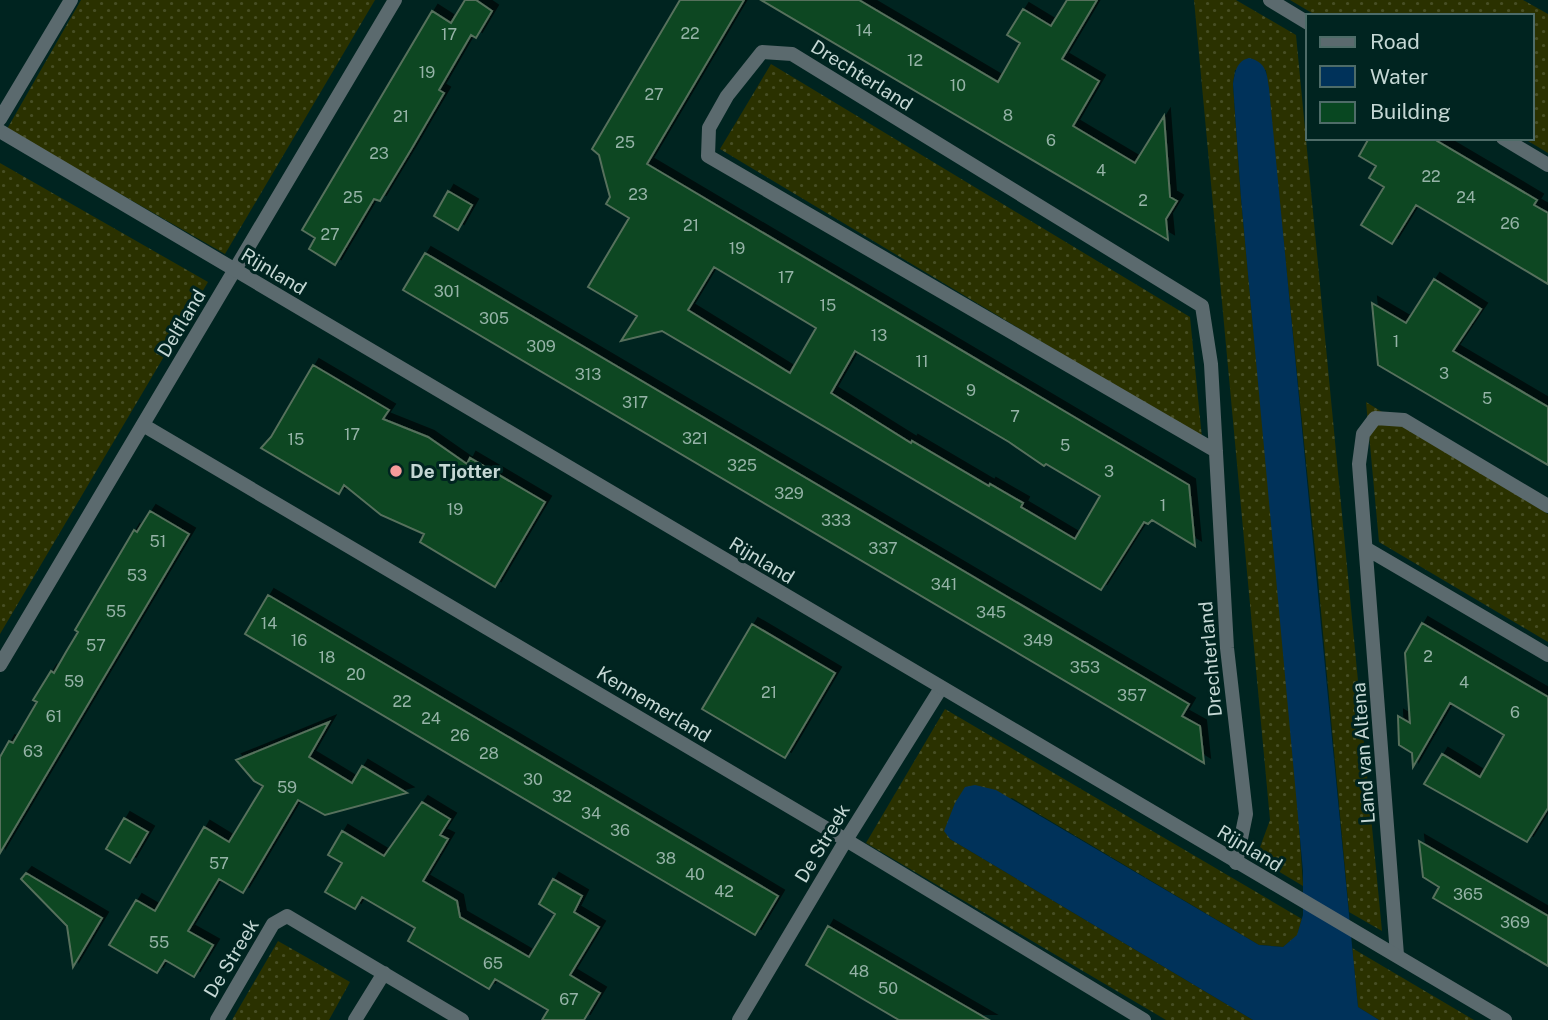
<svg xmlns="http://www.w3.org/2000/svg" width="1548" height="1020" font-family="'Public Sans',sans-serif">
	<defs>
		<pattern id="grass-dots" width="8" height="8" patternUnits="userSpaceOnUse" patternTransform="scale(1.75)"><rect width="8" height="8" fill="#2a3100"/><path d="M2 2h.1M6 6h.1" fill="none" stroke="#474e24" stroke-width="1.8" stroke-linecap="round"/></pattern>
		<filter id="shadow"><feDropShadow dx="6" dy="-6" stdDeviation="0" flood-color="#0009"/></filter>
	</defs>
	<rect width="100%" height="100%" fill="#002420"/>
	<path fill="url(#grass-dots)" d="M 81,0 L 375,0 L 225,254 L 7,129 Z
		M 1194,0 L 1236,0 L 1296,35 L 1382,931 L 1349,912 L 1318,579 L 1266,70 L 1235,70 L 1233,84 L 1241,198 L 1295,764 L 1303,886 L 1256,858 L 1270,820 Z
		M 1290,0 L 1523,0 L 1548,14 L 1548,153 L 1523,138 L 1532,138 L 1532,16 L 1317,16 Z
		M 771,64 L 1190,317 L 1202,438 L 720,149 Z
		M 0,163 L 208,282 L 0,634 Z
		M 1366,402 L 1548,514 L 1548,642 L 1379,542 Z
		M 945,709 L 1302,919 L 1297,936 L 1283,947 L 1259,945 L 1012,798 L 950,839 L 1253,1020 L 1166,1020 L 866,843 Z
		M 278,941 L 350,982 L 329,1020 L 232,1020 Z
		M 1352,948 L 1474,1020 L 1379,1020 L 1358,1007 Z"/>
	<path fill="#00325a" d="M 1249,58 C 1266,62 1267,73 1269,88 L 1358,1007 L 1379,1020 L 1253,1020 L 950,839 L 944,831 L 955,803 L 965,787 L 975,785 L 996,790 L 1259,945 L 1283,947 L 1297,935 L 1303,915 L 1303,871 L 1241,198 L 1233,84 C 1235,73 1236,61 1249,58 Z"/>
	<path fill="#084721" stroke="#57705c" stroke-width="2" fill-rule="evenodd" filter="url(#shadow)" d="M 465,0 L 476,0 L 492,11 L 476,38 L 471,35 L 439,90 L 444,93 L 412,148 L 380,201 L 374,199 L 335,265 L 309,249 L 315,238 L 302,230 L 432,11 L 451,23 Z
		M 680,0 L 744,0 L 647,164 L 1189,485 L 1195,546 L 1152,520 L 1148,524 L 1144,522 L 1101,590 L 662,331 L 621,341 L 637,316 L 588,287 L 629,218 L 606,204 L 610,197 L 604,175 L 599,155 L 592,149 ZM 714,267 L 816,328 L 790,373 L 688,310 ZM 855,351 L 1009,442 L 1044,466 L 1046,464 L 1100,496 L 1075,539 L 1021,507 L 1023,503 L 990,484 L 989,486 L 912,441 L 911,443 L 831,393 Z
		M 761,0 L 859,0 L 998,82 L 1020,43 L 1007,35 L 1023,9 L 1051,26 L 1067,0 L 1097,0 L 1062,59 L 1099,81 L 1073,126 L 1135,163 L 1164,116 L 1170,197 L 1177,201 L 1166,219 L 1168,240 Z
		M 1369,138 L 1432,138 L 1537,200 L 1534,205 L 1548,213 L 1548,284 L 1416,205 L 1392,244 L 1361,225 L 1384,187 L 1369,178 L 1376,166 L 1359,156 Z
		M 448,191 L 472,205 L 458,230 L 434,216 Z
		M 425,253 L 1189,704 L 1182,716 L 1200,726 L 1204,763 L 403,290 Z
		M 1434,279 L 1481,309 L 1453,351 L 1548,407 L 1548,465 L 1378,365 L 1372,303 L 1406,323 Z
		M 313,365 L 389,410 L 383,419 L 428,437 L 467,464 L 470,458 L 545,502 L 495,587 L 420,542 L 424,534 L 381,515 L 344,485 L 339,494 L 261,448 L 271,437 Z
		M 150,511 L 189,534 L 0,853 L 0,757 L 9,741 L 13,743 L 37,702 L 33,700 L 51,671 L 54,673 L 66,652 L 78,632 L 75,630 L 134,530 L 137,532 Z
		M 268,595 L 778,896 L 755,935 L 245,634 Z
		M 1422,623 L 1548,697 L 1548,808 L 1527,842 L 1424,784 L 1442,754 L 1480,777 L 1504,735 L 1450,703 L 1413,767 L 1412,753 L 1399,745 L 1398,716 L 1410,723 L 1405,653 Z
		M 752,624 L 835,673 L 785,758 L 702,709 Z
		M 329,722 L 309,757 L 352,783 L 362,766 L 407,793 L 325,815 L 298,800 L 243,893 L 219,879 L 188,931 L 213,945 L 194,977 L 165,960 L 157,973 L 109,945 L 136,900 L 155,911 L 204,827 L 229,842 L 263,786 L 254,781 L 236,760 Z
		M 422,802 L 450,819 L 440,835 L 448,839 L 423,881 L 457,901 L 460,917 L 529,957 L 555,914 L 539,904 L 553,879 L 582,896 L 574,912 L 599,927 L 570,975 L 600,993 L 584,1020 L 542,1020 L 548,1010 L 495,979 L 489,989 L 408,941 L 415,928 L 362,897 L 355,909 L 325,892 L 342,863 L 328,855 L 342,831 L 384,856 Z
		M 124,818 L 148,832 L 130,863 L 106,849 Z
		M 1419,841 L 1548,916 L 1548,966 L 1433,898 L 1439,887 L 1423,877 Z
		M 26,873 L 102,918 L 73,967 L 67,926 L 21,879 Z
		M 828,926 L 934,988 L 989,1020 L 899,1020 L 863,999 L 806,965 Z"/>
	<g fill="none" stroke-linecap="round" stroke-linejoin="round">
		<path stroke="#5b6a6e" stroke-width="14" d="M 1270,0 L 1308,23
			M 0,119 L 71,0
			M 1503,138 L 1548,165
			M 143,425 L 846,840 L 1144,1020
			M 1216,451 L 708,156 L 709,128 L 727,96 L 762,52 L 792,54 L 1202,306 L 1211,364 L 1227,648 L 1246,814 L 1236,863
			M 1367,549 L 1548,655
			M 0,665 L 395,0
			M 1397,955 L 1359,464 L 1363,434 L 1375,418 L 1404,420 L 1548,506
			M 217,1020 L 273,924 L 287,916 L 462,1020
			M 355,1020 L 384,973
			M 739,1020 L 846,840 L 941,688"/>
		<path stroke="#5b6a6e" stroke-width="14" d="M 0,131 L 1505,1020"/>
	</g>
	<circle fill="#f59b9a" stroke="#002420" stroke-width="2.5" cx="396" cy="471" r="7"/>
	<g text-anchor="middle" stroke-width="6" stroke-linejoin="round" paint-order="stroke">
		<g font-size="16" fill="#95b3a7">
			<text x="864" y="36">14</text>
			<text x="690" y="39">22</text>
			<text x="449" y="40">17</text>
			<text x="915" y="66">12</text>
			<text x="427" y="78">19</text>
			<text x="958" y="91">10</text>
			<text x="654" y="100">27</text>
			<text x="1008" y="121">8</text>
			<text x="401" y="122">21</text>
			<text x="1051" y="146">6</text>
			<text x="625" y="148">25</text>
			<text x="379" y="159">23</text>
			<text x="1101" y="176">4</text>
			<text x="1431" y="182">22</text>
			<text x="638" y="200">23</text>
			<text x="353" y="203">25</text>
			<text x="1466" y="203">24</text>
			<text x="1143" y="206">2</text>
			<text x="1510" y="229">26</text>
			<text x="691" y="231">21</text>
			<text x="330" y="240">27</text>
			<text x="737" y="254">19</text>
			<text x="786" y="283">17</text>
			<text x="447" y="297">301</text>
			<text x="828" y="311">15</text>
			<text x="494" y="324">305</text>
			<text x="879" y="341">13</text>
			<text x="1396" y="347">1</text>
			<text x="541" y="352">309</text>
			<text x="922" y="367">11</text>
			<text x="1444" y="379">3</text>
			<text x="588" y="380">313</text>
			<text x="971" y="396">9</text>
			<text x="1487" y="404">5</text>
			<text x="635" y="408">317</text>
			<text x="1015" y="422">7</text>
			<text x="352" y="440">17</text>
			<text x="695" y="444">321</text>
			<text x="296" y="445">15</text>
			<text x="1065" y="451">5</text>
			<text x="742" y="471">325</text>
			<text x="1109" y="477">3</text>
			<text x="789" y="499">329</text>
			<text x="1163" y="511">1</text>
			<text x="455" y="515">19</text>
			<text x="836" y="526">333</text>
			<text x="158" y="547">51</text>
			<text x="883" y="554">337</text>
			<text x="137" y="581">53</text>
			<text x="944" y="590">341</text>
			<text x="116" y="617">55</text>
			<text x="991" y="618">345</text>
			<text x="269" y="629">14</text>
			<text x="299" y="646">16</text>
			<text x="1038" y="646">349</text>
			<text x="96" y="651">57</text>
			<text x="1428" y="662">2</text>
			<text x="327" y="663">18</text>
			<text x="1085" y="673">353</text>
			<text x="356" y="680">20</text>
			<text x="74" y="687">59</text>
			<text x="1464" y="688">4</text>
			<text x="769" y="698">21</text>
			<text x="1132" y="701">357</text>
			<text x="402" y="707">22</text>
			<text x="1515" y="718">6</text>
			<text x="54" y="722">61</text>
			<text x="431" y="724">24</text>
			<text x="460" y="741">26</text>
			<text x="33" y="757">63</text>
			<text x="489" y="759">28</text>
			<text x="533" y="785">30</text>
			<text x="287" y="793">59</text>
			<text x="562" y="802">32</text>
			<text x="591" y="819">34</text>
			<text x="620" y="836">36</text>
			<text x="666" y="864">38</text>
			<text x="219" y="869">57</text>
			<text x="695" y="880">40</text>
			<text x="724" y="897">42</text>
			<text x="1468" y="900">365</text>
			<text x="1515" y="928">369</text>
			<text x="159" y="948">55</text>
			<text x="493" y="969">65</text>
			<text x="859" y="977">48</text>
			<text x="888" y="994">50</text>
			<text x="569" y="1005">67</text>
		</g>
		<g font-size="19" fill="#c4d7d4" stroke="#002420">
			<text transform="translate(862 75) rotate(32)" y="7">Drechterland</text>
			<text transform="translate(274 271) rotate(31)" y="7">Rijnland</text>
			<text transform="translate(181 323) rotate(-59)" y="7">Delfland</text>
			<text transform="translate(762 560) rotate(31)" y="7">Rijnland</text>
			<text transform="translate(1210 659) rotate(-95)" y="7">Drechterland</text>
			<text transform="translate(654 704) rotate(31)" y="7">Kennemerland</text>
			<text transform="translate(1363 753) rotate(-94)" y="7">Land van Altena</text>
			<text transform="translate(822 843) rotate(-59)" y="7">De Streek</text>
			<text transform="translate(1250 848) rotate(31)" y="7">Rijnland</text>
			<text transform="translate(231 958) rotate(-59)" y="7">De Streek</text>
		</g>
		<g font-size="19" font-weight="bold" fill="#c4d7d4" stroke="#002420" text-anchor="start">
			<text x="410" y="478">De Tjotter</text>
		</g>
	</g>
	<rect x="1306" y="14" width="228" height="126" fill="#002420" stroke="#4e6c68" stroke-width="2"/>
	<rect x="1320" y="37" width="35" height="10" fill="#5b6a6e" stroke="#4e6c68" stroke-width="2"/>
	<text x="1370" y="49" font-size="21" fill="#c4d7d4">Road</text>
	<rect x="1320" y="66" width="35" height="21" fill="#00325a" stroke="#4e6c68" stroke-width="2"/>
	<text x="1370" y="84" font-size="21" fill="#c4d7d4">Water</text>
	<rect x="1320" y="102" width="35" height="21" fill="#084721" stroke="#4e6c68" stroke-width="2"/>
	<text x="1370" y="119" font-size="21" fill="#c4d7d4">Building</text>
</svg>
